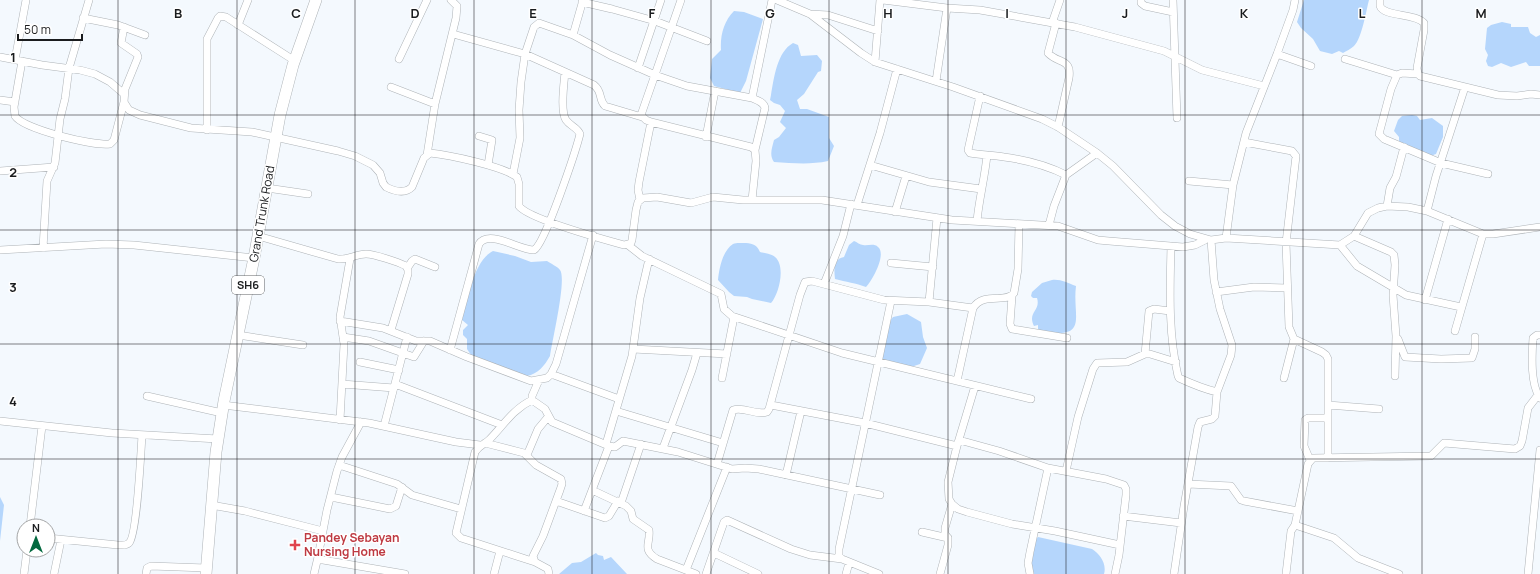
<svg xmlns="http://www.w3.org/2000/svg" width="1540" height="574" font-family="Manrope,sans-serif">
	<rect width="100%" height="100%" fill="#f4f9fe"/>
	<path fill="#b5d6fc" d="M 1304,0 L 1369,0 C 1366,11 1362,38 1354,46 C 1351,49 1346,51 1343,53 L 1339,51 L 1332,54 L 1320,51 L 1313,39 L 1301,28 L 1297,22 Z
		M 734,11 L 744,12 L 763,19 L 746,81 L 740,93 L 714,86 L 710,78 L 712,59 L 721,50 C 720,35 724,21 734,11 Z
		M 1502,22 L 1511,24 L 1511,27 L 1528,27 L 1530,33 L 1536,37 L 1540,35 L 1540,66 L 1529,66 L 1526,62 L 1511,67 L 1501,63 L 1492,67 L 1488,66 L 1486,61 L 1488,55 L 1485,49 L 1487,28 L 1491,25 Z
		M 793,43 L 798,45 L 801,56 L 817,55 L 822,61 L 821,71 L 818,72 L 804,94 L 797,100 L 800,109 L 807,109 L 829,117 L 829,138 L 834,146 L 828,161 C 810,165 792,163 774,162 C 769,155 772,148 774,140 L 779,137 L 786,128 L 780,122 L 785,111 L 780,105 L 774,103 L 770,100 L 771,95 C 774,78 777,52 793,43 Z
		M 1412,115 L 1417,116 L 1420,120 L 1432,118 L 1443,126 L 1443,137 L 1436,154 L 1430,156 L 1399,142 L 1399,137 L 1394,131 L 1398,120 L 1402,116 Z
		M 854,241 C 857,242 860,245 863,245 C 868,246 874,243 878,247 C 887,254 872,281 866,287 C 856,283 846,282 835,279 C 834,270 833,259 844,257 L 849,245 Z
		M 739,243 C 748,243 756,242 760,252 C 764,253 772,254 775,257 C 786,266 779,294 771,303 L 752,299 L 747,297 L 734,296 L 729,292 L 718,280 C 719,270 722,251 733,244 C 735,243 737,243 739,243 Z
		M 493,251 L 515,256 L 531,262 L 547,261 C 551,264 557,266 560,270 C 567,279 552,341 550,356 C 545,365 538,374 527,376 C 520,377 480,359 471,355 L 467,349 L 467,339 L 463,335 L 463,330 L 468,325 L 462,320 C 467,300 474,260 493,251 Z
		M 1052,280 C 1061,279 1067,283 1076,286 C 1072,317 1090,340 1041,331 L 1038,329 L 1038,325 L 1034,326 C 1027,312 1041,311 1037,298 L 1033,298 L 1031,296 L 1032,292 L 1042,283 Z
		M 907,314 L 921,322 L 923,337 L 927,348 L 920,364 L 911,367 L 882,359 L 890,321 L 893,317 Z
		M 0,497 L 4,505 L 0,541 Z
		M 1038,537 L 1092,549 C 1100,554 1107,564 1104,574 L 1034,574 L 1031,567 L 1035,540 Z
		M 596,553 L 598,555 L 603,556 L 604,560 L 611,557 L 627,574 L 559,574 L 572,563 L 581,562 Z"/>
	<g fill="none" stroke-linecap="round" stroke-linejoin="round">
		<defs>
			<path id="street" d="M 681,0 L 641,115 L 646,120 L 651,122 L 751,147 L 755,150 L 756,161 L 752,200
				M 777,0 L 810,14 L 861,53 L 875,62 L 953,87 L 1042,119 L 1058,127 L 1097,153 L 1113,166 L 1161,215 L 1175,226 L 1190,234 L 1211,240 L 1226,238 L 1340,245 L 1354,236 L 1368,213 L 1378,208 L 1387,206 L 1408,207 L 1427,211 L 1483,234 L 1493,234 L 1540,227
				M 883,0 L 947,8 L 980,10 L 1075,27 L 1164,51 L 1202,70 L 1264,86
				M 1141,0 L 1141,3 L 1145,6 L 1173,12
				M 1173,0 L 1177,118
				M 1380,0 L 1380,6 C 1384,17 1415,13 1424,23 L 1424,30 L 1417,68 L 1418,74 L 1420,76 L 1498,95 L 1517,96 L 1531,94 L 1540,95
				M 582,2 L 612,9 L 655,21 L 707,41
				M 810,14 L 828,15 L 878,31
				M 83,18 L 118,25 L 145,35
				M 1052,23 L 1060,0
				M 1056,23 L 1048,53 C 1058,64 1072,58 1069,78 L 1058,127
				M 238,25 L 248,0
				M 124,27 L 121,43 L 137,54 L 138,57 L 125,89 L 124,102 L 129,110 L 140,115 L 191,128 L 252,132 L 338,151 L 355,156 L 373,165 L 380,173 L 383,183 L 386,187 C 394,191 405,194 412,187 L 424,158 L 430,153 C 449,155 502,166 517,177 L 519,184 L 519,206 C 528,219 606,240 624,245 L 631,243 L 632,240 L 636,210 L 638,202 L 643,198 L 657,197 L 691,203 L 713,197 L 743,200 L 822,200 L 952,220 L 1058,226 L 1098,240 L 1109,241 L 1183,247 L 1195,245 L 1205,240
				M 453,34 L 525,54 L 594,85 C 603,92 598,99 605,106 L 642,117
				M 573,35 L 583,0
				M 1277,54 L 1311,66
				M 0,57 L 42,65 L 80,70 L 95,74 L 110,82 L 124,94
				M 399,59 L 427,0
				M 1345,59 L 1397,75
				M 15,60 L 26,0
				M 22,61 L 14,107 L 15,116 C 23,129 93,146 110,144 L 114,140 L 124,102
				M 875,62 L 880,0
				M 638,68 L 661,0
				M 1418,74 L 1402,73 L 1397,75 L 1391,89 L 1379,134 L 1384,139 L 1441,163 L 1488,174
				M 936,81 L 947,8
				M 391,87 L 435,104
				M 980,96 L 968,150 L 970,153 C 981,155 993,155 1004,157 C 1026,160 1046,165 1066,175
				M 752,98 L 772,0
				M 0,100 L 15,102
				M 207,130 L 207,39 L 218,18 L 220,16 L 226,17 L 295,61
				M 479,136 L 492,140 L 488,165
				M 706,137 L 715,91
				M 1244,142 L 1292,151 L 1296,156 L 1286,243 L 1289,327 L 1294,339 L 1322,352 L 1326,355 L 1328,359 L 1328,458
				M 427,155 L 435,104 L 456,18 L 457,6 L 451,0
				M 870,165 L 929,182 L 981,189
				M 0,171 L 54,167
				M 513,174 L 520,138 L 519,110 L 521,82 L 525,54 L 534,27 L 539,23 L 573,35 L 610,55 L 655,75 L 687,86 L 752,98 C 757,100 764,102 765,108 L 755,150
				M 1189,181 L 1233,185
				M 267,188 L 308,194
				M 640,200 L 638,190 L 639,182 L 651,122
				M 857,205 L 880,133 L 897,69
				M 1387,206 L 1390,188 L 1396,177 L 1404,147
				M 1427,211 L 1436,176 L 1465,87
				M 895,212 L 906,176
				M 977,221 C 979,199 985,177 987,155
				M 1049,225 L 1054,206 L 1066,175 L 1097,153
				M 258,236 L 338,259 C 349,260 356,254 366,254 C 374,254 398,262 406,266 L 408,270 L 408,274 L 391,330
				M 1354,236 L 1391,252 L 1394,255 L 1395,265 L 1393,295 L 1396,336 L 1395,376
				M 1226,238 L 1233,185 L 1246,133 L 1277,54 L 1293,10 L 1295,0
				M 628,245 L 642,256 L 721,294 L 724,309 L 732,316 L 842,353 L 1031,399
				M 1340,245 L 1357,266 L 1406,295 L 1461,307
				M 1171,246 C 1170,289 1168,333 1178,376 L 1179,378 C 1192,384 1204,389 1217,392
				M 43,248 L 47,181 L 55,163 L 60,119 L 65,99 L 69,68 L 89,0
				M 0,250 L 106,244 L 134,245 L 254,258
				M 891,263 L 933,267
				M 408,267 L 412,261 L 415,259 L 435,267
				M 824,284 L 843,236 L 851,204
				M 1216,292 L 1254,287 L 1287,288
				M 1012,296 L 1010,324 L 1012,329 L 1067,338
				M 1425,300 L 1448,219
				M 929,302 L 937,218
				M 340,321 L 383,328 L 416,341 L 430,341 L 467,357 L 531,381 L 547,378 L 551,374 L 556,364 L 593,235
				M 1455,331 L 1483,234
				M 238,335 L 303,345
				M 343,337 L 369,341 L 414,357 L 424,341
				M 1398,339 L 1405,357 L 1441,359 L 1472,358 L 1475,349 L 1475,337
				M 633,349 L 727,354
				M 450,350 L 479,244 C 489,229 519,250 534,250 C 545,244 576,150 580,134 C 577,127 570,126 566,120 C 560,111 564,84 565,72
				M 1145,354 L 1149,311 L 1154,309 L 1170,311
				M 360,362 L 399,370
				M 551,374 L 619,399
				M 722,378 L 734,317
				M 1284,378 L 1294,339
				M 539,380 L 532,396 L 532,400 L 545,409 L 552,422 L 609,446 L 615,447 L 623,441 L 678,452 L 732,469 L 745,468 L 759,469 L 880,495
				M 957,381 L 973,308 C 984,291 1006,304 1014,293 L 1018,269 L 1019,224
				M 342,384 L 394,388
				M 395,384 L 502,425
				M 975,386 L 957,446 L 948,482 L 949,499 L 952,504 L 958,509 L 967,512 L 1012,524 L 1055,531 L 1120,545
				M 147,396 L 222,413
				M 1540,398 C 1530,384 1532,354 1533,338 L 1537,335 L 1540,335
				M 532,400 C 513,409 503,426 489,440 C 483,445 480,445 475,452 L 456,533 L 461,538 L 535,562
				M 223,405 L 369,423 L 456,442 L 480,445
				M 771,405 L 865,423 L 957,446
				M 1328,405 L 1379,409
				M 616,411 L 723,443
				M 340,420 L 344,344 L 340,317 L 350,259
				M 0,421 L 112,433 L 218,439
				M 361,422 L 342,457 L 337,471 L 327,510 L 318,557 L 319,559 L 323,560 L 405,574
				M 384,426 L 407,337
				M 959,440 L 999,451 L 1048,468 L 1106,479 L 1124,485 L 1126,489 L 1126,495 L 1119,555 L 1115,574
				M 485,443 L 524,453 L 536,465 L 561,479 L 562,484 L 560,490 L 543,536 L 533,556 L 535,562 L 548,569 L 549,574
				M 606,444 L 632,356 L 640,298 L 649,259
				M 663,448 L 692,370 L 697,353
				M 527,455 L 538,429 L 548,417
				M 1310,460 L 1304,446 L 1305,420 L 1308,418 L 1328,418
				M 717,464 L 733,410 C 744,406 756,416 767,412 L 769,409 L 800,295 L 805,282 L 812,281 L 884,300 L 929,302 L 973,308
				M 339,465 L 397,484 L 412,495 L 461,509
				M 1066,471 L 1078,417 L 1093,369 L 1097,363 L 1127,362 L 1145,354 L 1150,354 L 1176,362
				M 786,475 L 801,411
				M 1188,484 L 1231,486 L 1241,500 L 1244,501 L 1298,511
				M 592,490 L 626,506 L 631,511 L 633,519 L 649,530 C 651,543 641,549 657,559 L 696,574
				M 331,497 L 390,509 L 396,506 L 402,487
				M 556,501 L 605,518 L 609,516 L 618,501
				M 621,503 L 641,444
				M 211,505 L 245,511 L 323,531
				M 584,511 L 609,446
				M 1123,516 L 1181,523
				M 1295,525 L 1308,464 L 1313,458 L 1431,456 L 1444,443 L 1515,449 L 1520,446 L 1522,441 L 1528,408 L 1538,395
				M 30,526 L 42,426
				M 922,532 L 948,538
				M 48,538 L 118,545 C 122,545 126,546 129,543 C 137,536 141,450 142,435
				M 714,553 L 758,574
				M 686,570 L 727,467
				M 24,574 L 27,550
				M 54,574 L 61,540
				M 146,574 L 147,568 L 151,566 L 206,568
				M 314,574 L 318,557
				M 494,574 L 500,551
				M 706,574 L 724,522 L 727,520 L 791,549 L 810,555 L 842,559
				M 846,574 L 849,563
				M 879,574 L 842,559 L 839,556 L 839,549 L 891,301
				M 940,574 L 948,545 L 948,538 L 945,534 L 945,528 L 952,504
				M 1030,574 L 1028,563 L 1030,552 L 1048,468
				M 1174,574 L 1184,506 L 1198,427 L 1200,422 L 1212,419 L 1215,416 L 1217,392 L 1231,355 L 1232,345 L 1220,309 L 1214,280 L 1211,240
				M 1286,574 L 1291,531 L 1295,525 L 1334,538 L 1358,558 L 1399,574
				M 1528,574 L 1540,450"/>
			<path id="primary" d="M 206,574 L 216,452 L 224,401 L 254,258 L 280,115 L 293,65 L 316,0"/>
		</defs>
		<use href="#street" stroke="#aeb3b7" stroke-width="8"/>
		<use href="#primary" stroke="#aeb3b7" stroke-width="12"/>
		<use href="#street" stroke="#fff" stroke-width="7"/>
		<use href="#primary" stroke="#fff" stroke-width="11"/>
	</g>
	<path fill="none" stroke="#1a1c1e" stroke-width="1" stroke-opacity="0.55" d="M 118,0 L 118,574M 237,0 L 237,574M 355,0 L 355,574M 474,0 L 474,574M 592,0 L 592,574M 711,0 L 711,574M 829,0 L 829,574M 948,0 L 948,574M 1066,0 L 1066,574M 1185,0 L 1185,574M 1303,0 L 1303,574M 1422,0 L 1422,574M 0,115 L 1540,115M 0,230 L 1540,230M 0,344 L 1540,344M 0,459 L 1540,459"/>
	<path fill="#e0444e" stroke="#fff" stroke-width="1.5" d="M293 539h4v4h4v4h-4v4h-4v-4h-4v-4h4z"/>
	<g text-anchor="middle" stroke-width="3" stroke-linejoin="round" paint-order="stroke">
		<rect fill="#fff" stroke="#5f6062" stroke-width="1" x="232" y="276" width="32" height="18" rx="3"/>
		<g font-size="11" font-weight="bold" fill="#1a1c1e">
			<text x="248" y="289">SH6</text>
		</g>
		<g font-size="12" fill="#1a1c1e" stroke="#fff">
			<text transform="translate(262 214) rotate(-80)" y="4">Grand Trunk Road</text>
		</g>
		<g font-size="12" font-weight="bold" fill="#be3a42" stroke="#fff" text-anchor="start">
			<text x="304" y="542">Pandey Sebayan<tspan x="304" dy="14">Nursing Home</tspan></text>
		</g>
	</g>
	<g font-size="13" text-anchor="middle" font-weight="bold" fill="#1a1c1e" stroke="#fff" stroke-width="3" stroke-linejoin="round" paint-order="stroke">
		<text x="178" y="18">B</text>
		<text x="296" y="18">C</text>
		<text x="415" y="18">D</text>
		<text x="533" y="18">E</text>
		<text x="652" y="18">F</text>
		<text x="770" y="18">G</text>
		<text x="888" y="18">H</text>
		<text x="1007" y="18">I</text>
		<text x="1125" y="18">J</text>
		<text x="1244" y="18">K</text>
		<text x="1362" y="18">L</text>
		<text x="1481" y="18">M</text>
		<text x="13" y="62">1</text>
		<text x="13" y="177">2</text>
		<text x="13" y="292">3</text>
		<text x="13" y="406">4</text>
	</g>
	<g transform="translate(36 538)"><circle r="19" fill="#ffffff" stroke="#a3a4a5"/>
	<path d="M0-3L7 15L0 10L-7 15Z" fill="#03693f"/>
	<text y="-6" font-size="11" font-weight="bold" text-anchor="middle" fill="#1a1c1e">N</text>
	</g>
	<path d="M18 34v6h64v-6" fill="none" stroke="#1a1c1e" stroke-width="2"/>
	<text x="24" y="34" font-size="12" fill="#1a1c1e" stroke="#ffffff" stroke-width="3" paint-order="stroke">50 m</text>
</svg>
